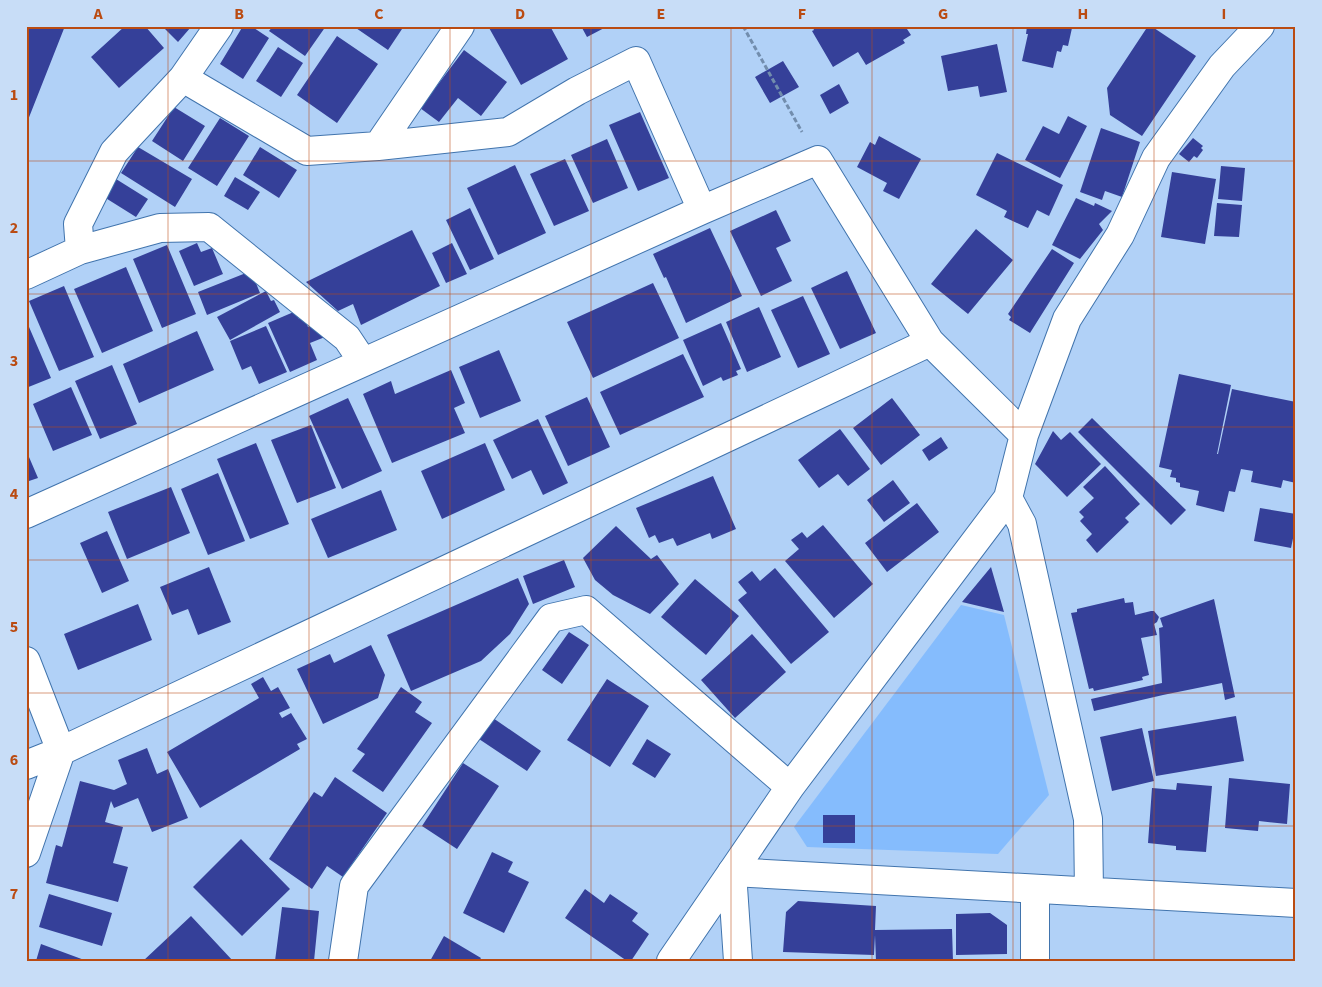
<svg xmlns="http://www.w3.org/2000/svg" width="1322" height="987" font-family="'Source Sans 3',sans-serif">
	<rect width="100%" height="100%" fill="#b1d1f7"/>
	<path fill="#85bcfd" d="M 961,605 L 1004,615 L 1049,795 L 998,854 L 807,847 L 794,827 Z"/>
	<path fill="#354099" d="M 26,26 L 65,26 L 26,125 Z
		M 125,26 L 145,26 L 164,48 L 119,88 L 91,57 Z
		M 162,26 L 190,26 L 191,27 L 178,42 Z
		M 243,26 L 251,26 L 269,38 L 243,79 L 220,64 Z
		M 273,26 L 326,26 L 305,56 L 269,31 Z
		M 353,26 L 404,26 L 388,50 Z
		M 488,26 L 550,26 L 568,59 L 521,85 Z
		M 581,26 L 608,26 L 587,37 Z
		M 812,26 L 905,26 L 911,35 L 903,40 L 905,43 L 866,65 L 858,52 L 833,67 L 812,31 L 814,30 Z
		M 1027,26 L 1075,26 L 1075,28 L 1072,28 L 1068,46 L 1063,45 L 1061,52 L 1057,51 L 1053,68 L 1022,61 L 1028,34 L 1026,34 Z
		M 1148,26 L 1151,26 L 1196,56 L 1142,136 L 1110,115 L 1107,88 Z
		M 337,36 L 378,64 L 337,123 L 297,95 Z
		M 997,44 L 1007,92 L 980,97 L 978,86 L 948,91 L 941,56 Z
		M 278,47 L 303,63 L 281,97 L 256,81 Z
		M 464,50 L 507,82 L 481,116 L 458,98 L 439,122 L 420,108 Z
		M 783,61 L 799,87 L 770,103 L 755,77 Z
		M 839,84 L 849,103 L 830,114 L 820,95 Z
		M 174,107 L 205,126 L 183,161 L 152,141 Z
		M 640,112 L 669,178 L 638,191 L 609,125 Z
		M 1068,116 L 1087,126 L 1060,178 L 1025,160 L 1043,126 L 1059,134 Z
		M 220,118 L 249,136 L 217,186 L 188,168 Z
		M 1101,128 L 1140,142 L 1122,197 L 1105,191 L 1102,200 L 1080,192 Z
		M 879,136 L 921,159 L 899,199 L 883,191 L 887,183 L 857,167 L 870,142 L 875,145 Z
		M 1193,138 L 1203,146 L 1201,148 L 1203,150 L 1197,158 L 1194,156 L 1189,162 L 1179,154 Z
		M 607,139 L 628,188 L 593,203 L 571,155 Z
		M 138,147 L 192,179 L 175,207 L 121,173 Z
		M 260,147 L 297,170 L 279,198 L 243,175 Z
		M 997,153 L 1063,185 L 1049,216 L 1037,210 L 1028,228 L 1004,217 L 1007,211 L 976,195 Z
		M 565,159 L 589,211 L 554,226 L 530,174 Z
		M 515,165 L 546,233 L 498,255 L 467,188 Z
		M 1221,166 L 1245,168 L 1242,201 L 1218,199 Z
		M 1172,172 L 1216,179 L 1205,244 L 1161,237 Z
		M 235,177 L 260,192 L 248,210 L 224,196 Z
		M 116,179 L 148,199 L 136,217 L 104,197 Z
		M 1076,198 L 1094,206 L 1095,203 L 1112,211 L 1099,224 L 1103,230 L 1080,259 L 1052,245 Z
		M 1217,203 L 1242,205 L 1239,237 L 1214,236 Z
		M 470,208 L 494,259 L 470,270 L 446,220 Z
		M 776,210 L 791,241 L 776,248 L 792,281 L 761,296 L 730,231 Z
		M 710,228 L 742,296 L 686,323 L 666,277 L 664,278 L 653,254 Z
		M 976,229 L 1013,260 L 968,314 L 931,284 Z
		M 412,230 L 440,286 L 361,325 L 353,304 L 338,311 L 306,282 Z
		M 197,243 L 201,252 L 212,248 L 223,274 L 194,286 L 179,251 Z
		M 452,243 L 467,274 L 446,283 L 432,253 Z
		M 167,245 L 196,314 L 162,328 L 133,259 Z
		M 1052,249 L 1074,263 L 1030,333 L 1009,320 L 1011,317 L 1008,314 Z
		M 126,267 L 153,331 L 102,353 L 74,289 Z
		M 251,271 L 260,293 L 207,315 L 198,292 Z
		M 847,271 L 876,333 L 840,349 L 811,288 Z
		M 653,283 L 679,338 L 593,378 L 567,322 Z
		M 64,286 L 94,357 L 59,371 L 29,301 Z
		M 266,291 L 271,301 L 274,300 L 280,312 L 230,340 L 217,317 Z
		M 803,296 L 830,354 L 798,368 L 771,310 Z
		M 759,307 L 781,357 L 747,372 L 726,322 Z
		M 296,311 L 299,319 L 304,317 L 308,327 L 313,324 L 325,337 L 310,343 L 317,360 L 290,372 L 268,323 Z
		M 26,320 L 51,378 L 26,388 Z
		M 721,323 L 741,369 L 736,371 L 738,375 L 723,381 L 721,377 L 703,386 L 683,340 Z
		M 266,326 L 287,372 L 259,384 L 251,366 L 242,370 L 230,341 Z
		M 197,331 L 214,370 L 139,403 L 123,364 Z
		M 499,350 L 521,401 L 480,418 L 459,367 Z
		M 683,354 L 704,397 L 620,435 L 600,392 Z
		M 112,365 L 137,424 L 100,439 L 75,381 Z
		M 451,370 L 465,403 L 454,408 L 465,433 L 392,463 L 363,394 L 391,381 L 395,394 Z
		M 1179,374 L 1231,385 L 1217,454 L 1218,454 L 1232,389 L 1296,402 L 1296,483 L 1283,480 L 1281,488 L 1251,482 L 1253,471 L 1241,469 L 1235,492 L 1229,491 L 1224,512 L 1196,505 L 1199,491 L 1180,487 L 1180,483 L 1176,482 L 1176,478 L 1170,477 L 1172,470 L 1159,467 Z
		M 71,387 L 92,435 L 53,451 L 33,404 Z
		M 587,397 L 610,447 L 568,466 L 545,416 Z
		M 348,398 L 382,471 L 342,489 L 309,416 Z
		M 892,398 L 920,435 L 881,465 L 853,428 Z
		M 1092,418 L 1186,510 L 1171,525 L 1078,432 Z
		M 538,419 L 568,483 L 543,495 L 531,470 L 512,479 L 493,440 Z
		M 311,425 L 336,488 L 297,503 L 271,440 Z
		M 840,429 L 870,469 L 848,486 L 838,474 L 819,488 L 798,460 Z
		M 1053,431 L 1061,440 L 1070,432 L 1101,464 L 1067,497 L 1035,464 Z
		M 941,437 L 948,448 L 929,461 L 922,450 Z
		M 256,443 L 289,524 L 250,539 L 217,459 Z
		M 485,443 L 505,490 L 442,519 L 421,471 Z
		M 26,450 L 38,478 L 26,482 Z
		M 1105,466 L 1140,504 L 1125,518 L 1129,522 L 1097,553 L 1086,540 L 1092,534 L 1080,521 L 1084,517 L 1079,512 L 1094,498 L 1083,487 Z
		M 218,473 L 245,541 L 208,555 L 181,489 Z
		M 713,476 L 736,529 L 712,539 L 710,533 L 677,546 L 673,538 L 659,543 L 655,535 L 649,538 L 636,508 Z
		M 893,480 L 910,503 L 884,522 L 867,500 Z
		M 171,487 L 190,533 L 127,559 L 108,512 Z
		M 381,490 L 397,530 L 328,558 L 311,519 Z
		M 917,503 L 939,532 L 887,572 L 865,543 Z
		M 1260,508 L 1296,514 L 1296,524 L 1291,548 L 1254,541 Z
		M 823,525 L 873,584 L 834,618 L 785,561 L 799,549 L 791,540 L 802,532 L 807,538 Z
		M 616,526 L 651,559 L 657,555 L 679,584 L 650,614 L 613,595 L 595,580 L 583,558 Z
		M 107,531 L 129,581 L 102,593 L 80,543 Z
		M 564,560 L 575,587 L 533,604 L 523,576 Z
		M 209,567 L 231,622 L 198,635 L 188,609 L 172,615 L 160,587 Z
		M 991,567 L 1004,612 L 962,602 Z
		M 775,568 L 829,632 L 791,664 L 738,600 L 747,593 L 738,582 L 752,571 L 760,581 Z
		M 518,578 L 529,604 L 510,634 L 481,661 L 411,691 L 387,635 Z
		M 695,579 L 739,616 L 706,655 L 661,617 Z
		M 1124,598 L 1125,603 L 1133,602 L 1135,615 L 1151,611 L 1154,611 L 1159,617 L 1157,622 L 1154,624 L 1157,635 L 1141,638 L 1149,675 L 1142,677 L 1143,680 L 1094,691 L 1093,688 L 1089,689 L 1071,613 L 1077,612 L 1077,609 Z
		M 1214,599 L 1235,697 L 1225,700 L 1222,683 L 1163,695 L 1094,711 L 1091,699 L 1162,683 L 1159,628 L 1163,627 L 1160,618 Z
		M 138,604 L 152,640 L 78,670 L 64,634 Z
		M 569,632 L 589,645 L 562,684 L 542,670 Z
		M 752,634 L 786,672 L 735,718 L 701,680 Z
		M 371,645 L 385,675 L 378,698 L 323,724 L 297,669 L 330,654 L 334,663 Z
		M 263,677 L 271,691 L 278,687 L 290,708 L 279,713 L 282,718 L 291,713 L 307,739 L 297,744 L 300,749 L 200,808 L 167,752 L 259,698 L 251,684 Z
		M 607,679 L 649,706 L 610,767 L 567,740 Z
		M 401,687 L 422,702 L 415,712 L 432,723 L 383,792 L 352,771 L 365,754 L 357,749 Z
		M 1236,716 L 1244,761 L 1156,776 L 1148,731 Z
		M 493,718 L 541,751 L 527,771 L 479,739 Z
		M 1142,728 L 1154,781 L 1112,791 L 1100,737 Z
		M 647,739 L 671,754 L 655,778 L 632,764 Z
		M 147,748 L 157,774 L 168,769 L 188,818 L 152,832 L 138,798 L 114,808 L 111,801 L 105,822 L 123,827 L 113,863 L 128,867 L 118,902 L 46,883 L 56,845 L 62,847 L 80,781 L 114,790 L 127,784 L 118,760 Z
		M 463,763 L 499,786 L 457,849 L 422,826 Z
		M 335,777 L 387,813 L 343,877 L 327,866 L 312,889 L 269,859 L 314,792 L 322,797 Z
		M 1229,778 L 1290,784 L 1287,824 L 1259,821 L 1258,831 L 1225,828 Z
		M 1177,783 L 1212,786 L 1206,852 L 1176,850 L 1176,846 L 1148,843 L 1152,788 L 1176,790 Z
		M 823,815 L 855,815 L 855,843 L 823,843 Z
		M 241,839 L 290,889 L 242,936 L 193,887 Z
		M 492,852 L 513,862 L 508,872 L 529,882 L 504,933 L 463,913 Z
		M 585,889 L 604,903 L 610,894 L 638,913 L 632,921 L 649,934 L 631,961 L 627,961 L 565,918 Z
		M 49,894 L 112,913 L 102,946 L 39,927 Z
		M 798,901 L 876,906 L 875,930 L 952,929 L 953,961 L 876,961 L 875,935 L 874,955 L 783,952 L 786,912 Z
		M 282,907 L 319,911 L 314,961 L 275,961 Z
		M 990,913 L 1007,925 L 1007,954 L 956,955 L 956,914 Z
		M 191,916 L 233,961 L 143,961 Z
		M 444,936 L 481,958 L 479,961 L 430,961 Z
		M 41,944 L 87,961 L 36,961 Z"/>
	<g fill="none" stroke-linecap="round" stroke-linejoin="round">
		<defs>
			<path id="minor" d="M 183,78 L 307,151 L 378,146 L 508,132 L 577,91 L 636,61 L 702,210
				M 378,146 L 460,26
				M 80,250 L 78,224 L 114,152 L 183,78 L 219,26
				M 26,275 L 80,250 L 160,228 L 209,227 L 347,338 L 363,362
				M 1008,498 L 1022,524 L 1088,819 L 1089,892
				M 26,514 L 702,210 L 818,160 L 930,342 L 1024,435
				M 26,661 L 61,751 L 26,853
				M 26,765 L 61,751 L 930,342
				M 732,872 L 790,787 L 1008,498 L 1024,435 L 1067,319 L 1120,235 L 1156,158 L 1222,66 L 1260,26
				M 732,872 L 1296,903
				M 343,961 L 354,886 L 551,618 L 586,610 L 790,787"/>
			<path id="tertiary" d="M 732,872 L 738,961
				M 1035,889 L 1035,961
				M 671,961 L 732,872"/>
		</defs>
		<use href="#minor" stroke="#4174ad" stroke-width="30"/>
		<use href="#tertiary" stroke="#4174ad" stroke-width="30"/>
		<path stroke="#728dad" stroke-width="3" stroke-dasharray="5 2.5" stroke-linecap="butt" d="M 743,26 L 802,132"/>
		<use href="#minor" stroke="#fff" stroke-width="28"/>
		<use href="#tertiary" stroke="#fff" stroke-width="28"/>
	</g>
	<path fill="none" stroke="#ba4b12" stroke-width="1" stroke-opacity="0.55" d="M 168,26 L 168,961M 309,26 L 309,961M 450,26 L 450,961M 591,26 L 591,961M 731,26 L 731,961M 872,26 L 872,961M 1013,26 L 1013,961M 1154,26 L 1154,961M 26,161 L 1296,161M 26,294 L 1296,294M 26,427 L 1296,427M 26,560 L 1296,560M 26,693 L 1296,693M 26,826 L 1296,826"/>
	<rect width="1322" height="987" fill="none" stroke="#c8ddf7" stroke-width="55"/>
	<rect x="28" y="28" width="1266" height="932" fill="none" stroke="#ba4b12" stroke-width="2"/>
	<g font-size="16" text-anchor="middle" font-weight="bold" fill="#ba4b12">
		<text x="98" y="19">A</text>
		<text x="239" y="19">B</text>
		<text x="379" y="19">C</text>
		<text x="520" y="19">D</text>
		<text x="661" y="19">E</text>
		<text x="802" y="19">F</text>
		<text x="943" y="19">G</text>
		<text x="1083" y="19">H</text>
		<text x="1224" y="19">I</text>
		<text x="14" y="100">1</text>
		<text x="14" y="233">2</text>
		<text x="14" y="366">3</text>
		<text x="14" y="499">4</text>
		<text x="14" y="632">5</text>
		<text x="14" y="765">6</text>
		<text x="14" y="899">7</text>
	</g>
</svg>
